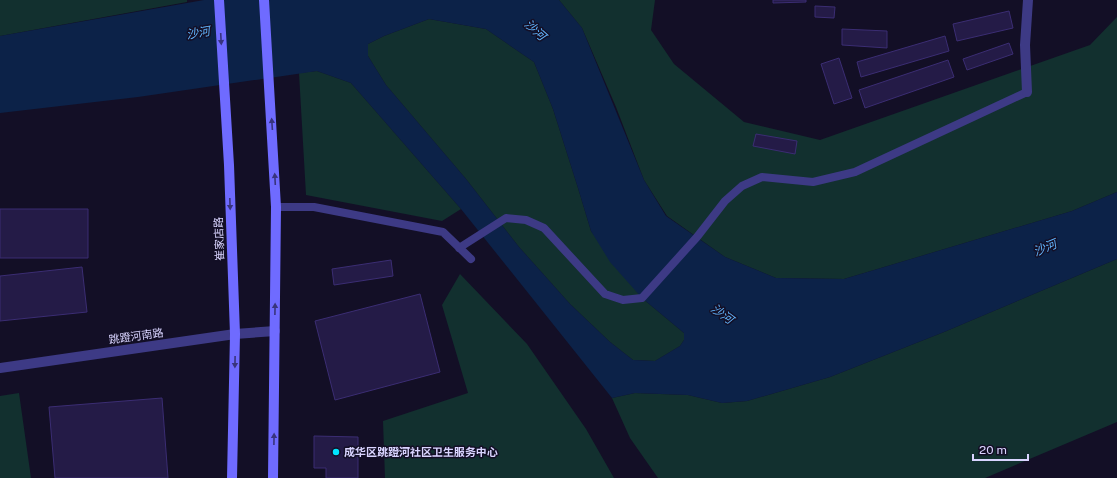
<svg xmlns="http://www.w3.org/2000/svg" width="1117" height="478" font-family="'Public Sans','Noto Sans SC',sans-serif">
	<rect width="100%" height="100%" fill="#130f26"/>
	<path fill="#12302f" d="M 0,0 L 187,0 L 187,2 L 0,36 Z
		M 559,0 L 655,0 L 651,30 L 674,64 L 744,122 L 820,140 L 1090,45 L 1117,17 L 1117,192 L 1072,211 L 844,279 L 776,278 L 725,257 L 667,216 L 644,180 L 616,107 L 582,28 Z
		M 429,19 L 486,29 L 534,62 L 553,109 L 578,188 L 591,231 L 642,298 L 684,333 L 684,340 L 680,346 L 655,361 L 633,360 L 610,342 L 570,304 L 519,247 L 466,179 L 386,85 L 368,56 L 368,44 L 384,36 Z
		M 317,71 L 351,83 L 461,209 L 442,221 L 306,195 L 299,73 Z
		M 1117,259 L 1117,422 L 985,478 L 658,478 L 630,438 L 612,398 L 635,393 L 688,395 L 722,403 L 747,401 L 830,377 L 944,332 Z
		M 460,274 L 527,344 L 586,429 L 614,478 L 385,478 L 383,421 L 468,393 L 442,305 Z
		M 19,393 L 31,478 L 0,478 L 0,396 Z"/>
	<path fill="#0c2248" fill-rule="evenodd" d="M 204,0 L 559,0 L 582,28 L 644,180 L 666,216 L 725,257 L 776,278 L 844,279 L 1072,211 L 1117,192 L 1117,259 L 944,332 L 830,377 L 747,401 L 722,403 L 688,395 L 635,393 L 612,398 L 461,209 L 351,83 L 317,71 L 138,97 L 0,113 L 0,36 ZM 429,19 L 486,29 L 534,62 L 553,109 L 578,188 L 591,231 L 610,262 L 642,298 L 684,333 L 684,340 L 680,346 L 655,361 L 633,360 L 610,342 L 570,304 L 519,247 L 466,179 L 386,85 L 368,56 L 368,44 L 384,36 Z"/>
	<path fill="#241b47" stroke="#3b2d73" d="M 773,0 L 806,0 L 806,2 L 773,3 Z
		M 815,6 L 835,7 L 834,18 L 815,17 Z
		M 1009,11 L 1013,28 L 957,41 L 953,24 Z
		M 842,29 L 887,31 L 887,48 L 842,45 Z
		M 945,36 L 949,51 L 861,77 L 857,62 Z
		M 1009,43 L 1013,54 L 967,70 L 963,59 Z
		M 839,58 L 852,98 L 834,104 L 821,64 Z
		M 948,60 L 954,77 L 865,108 L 859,90 Z
		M 756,134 L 797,141 L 795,154 L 753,146 Z
		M 0,209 L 88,209 L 88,258 L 0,258 Z
		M 391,260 L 393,276 L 334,285 L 332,269 Z
		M 82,267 L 87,312 L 0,321 L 0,276 Z
		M 420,294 L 440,372 L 335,400 L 315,321 Z
		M 162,398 L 168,478 L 55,478 L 49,407 Z
		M 314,436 L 358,437 L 358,478 L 326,478 L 326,468 L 314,468 Z"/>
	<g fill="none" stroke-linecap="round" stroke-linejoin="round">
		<path stroke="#3d3a85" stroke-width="8" d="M 276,207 L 314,207 L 443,232 L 471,259
			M 459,248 L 506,218 L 526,220 L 544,228 L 605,294 L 623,300 L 642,298 L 697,237 L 725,201 L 742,186 L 762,177 L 813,182 L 855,172 L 1027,92"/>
		<path stroke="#3d3a85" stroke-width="10" d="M 1027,92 L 1025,45 L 1028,0
			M 0,368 L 235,334 L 275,331"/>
		<path stroke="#6f6bff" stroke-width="10" d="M 219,0 L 229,165 L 235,334 L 232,478
			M 264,0 L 276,207 L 273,478"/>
	</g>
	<defs><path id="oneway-solid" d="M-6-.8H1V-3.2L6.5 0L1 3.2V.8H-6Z"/></defs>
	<g fill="#38347d">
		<use href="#oneway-solid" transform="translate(221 39) rotate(87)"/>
		<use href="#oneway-solid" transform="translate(272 124) rotate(-94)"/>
		<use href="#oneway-solid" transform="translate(275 179) rotate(-93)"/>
		<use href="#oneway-solid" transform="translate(230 204) rotate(88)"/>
		<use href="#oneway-solid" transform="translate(275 309) rotate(-89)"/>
		<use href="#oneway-solid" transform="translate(235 362) rotate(91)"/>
		<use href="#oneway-solid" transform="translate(274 439) rotate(-89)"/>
	</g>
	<circle fill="#00e5ff" stroke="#130f26" stroke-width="1.5" cx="336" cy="452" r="4"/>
	<g text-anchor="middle" stroke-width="3" stroke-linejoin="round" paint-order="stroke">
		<g font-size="11" fill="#d9d4ff" stroke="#130f26">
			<text transform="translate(219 239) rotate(-92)" y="4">崔家店路</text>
			<text transform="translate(136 336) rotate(-8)" y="4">跳蹬河南路</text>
		</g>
		<g font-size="11" font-weight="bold" fill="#d9d4ff" stroke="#130f26" text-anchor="start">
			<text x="344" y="456">成华区跳蹬河社区卫生服务中心</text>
		</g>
		<g font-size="12" font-style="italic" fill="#62b6ff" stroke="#130f26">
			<text transform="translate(535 30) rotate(42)" y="4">沙河</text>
			<text transform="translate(198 33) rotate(-10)" y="4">沙河</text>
			<text transform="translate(1045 248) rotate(-23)" y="4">沙河</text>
			<text transform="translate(722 314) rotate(36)" y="4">沙河</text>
		</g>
	</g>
	<path d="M973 454v6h55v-6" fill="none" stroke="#d9d4ff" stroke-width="2"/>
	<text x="979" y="454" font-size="12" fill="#d9d4ff" stroke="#130f26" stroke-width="3" paint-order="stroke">20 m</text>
</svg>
